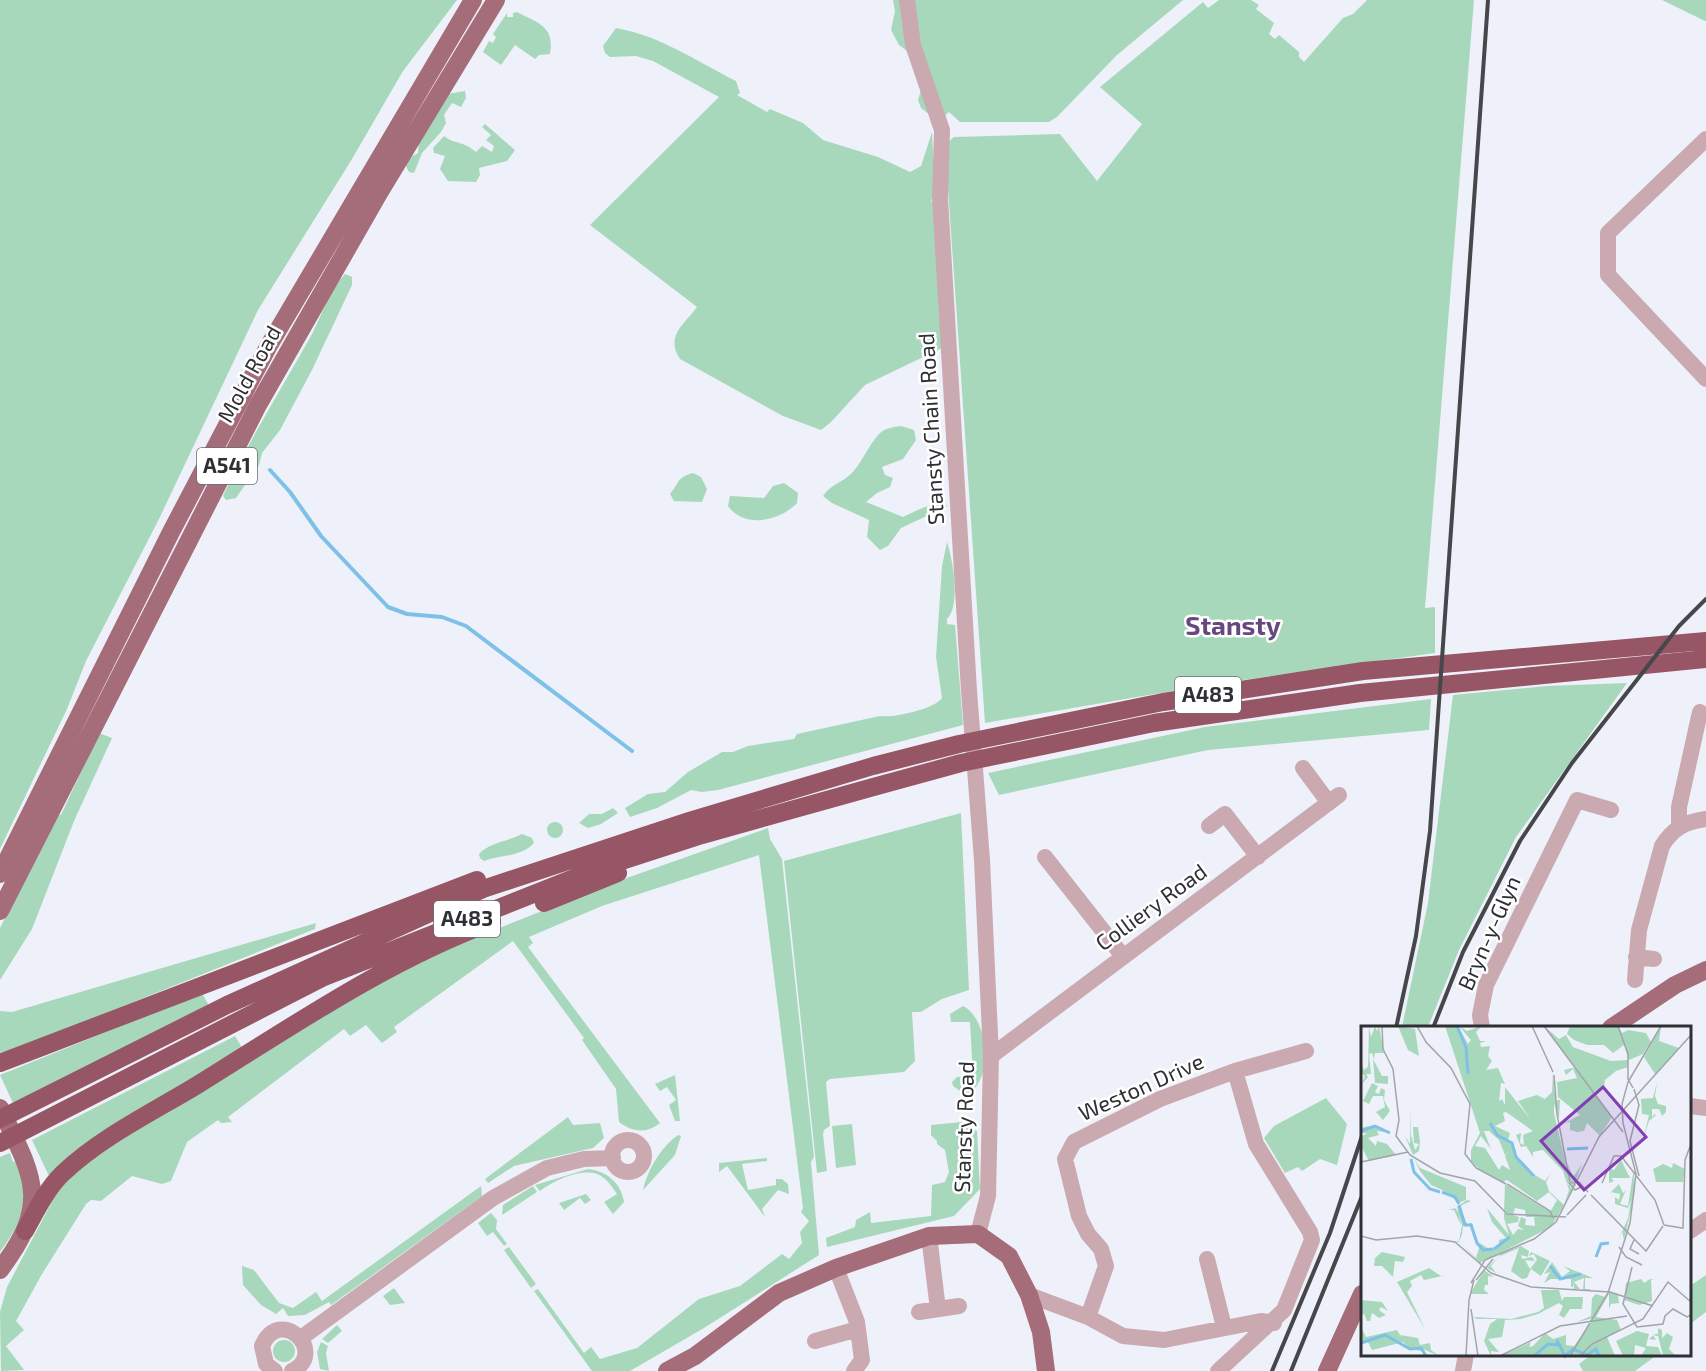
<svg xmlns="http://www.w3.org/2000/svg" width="1706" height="1371" font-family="'Exo 2',sans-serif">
	<rect width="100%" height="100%" fill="#eef1f9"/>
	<path fill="#a8d8bc" d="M 0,0 L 457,0 L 403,71 L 352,159 L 258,310 L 159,519 L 86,661 L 67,709 L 0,849 Z
		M 893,0 L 1183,0 L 1117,55 L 1057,117 L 1049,122 L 960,122 L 949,112 L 943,117 L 930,115 L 921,108 L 918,100 L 921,90 L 911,54 L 899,45 L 891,30 L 895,11 Z
		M 1219,0 L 1251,0 L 1259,5 L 1256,9 L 1274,23 L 1269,34 L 1275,39 L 1279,35 L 1299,52 L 1299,57 L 1304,62 L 1343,18 L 1353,14 L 1367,0 L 1474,0 L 1425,608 L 1435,607 L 1435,653 L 1207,685 L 985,723 L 945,145 L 954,137 L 1060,134 L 1097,181 L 1142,124 L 1100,87 L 1203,2 L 1208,8 Z
		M 1662,0 L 1706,0 L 1706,21 L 1705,21 Z
		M 517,12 C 538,23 555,26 550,54 L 539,55 L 535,59 L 515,45 L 501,65 L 483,52 L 489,41 L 493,43 L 496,37 L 493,34 L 507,13 L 507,17 L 513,17 L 513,13 Z
		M 616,28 C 661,36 696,61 736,81 L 740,93 L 737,95 L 767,112 L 770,109 L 803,123 L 823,140 L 878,157 L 910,172 L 921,166 L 932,132 L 935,190 L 931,201 L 936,204 L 942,348 L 865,385 L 831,422 L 821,430 L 783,416 L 680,359 C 665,336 684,325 697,307 L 590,225 L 719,97 L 653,61 L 636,56 L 610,57 L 605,53 L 603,46 Z
		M 465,91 L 466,98 L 461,107 L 452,103 L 444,115 L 446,123 L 441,132 L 422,153 L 414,173 L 409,172 L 406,166 L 407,159 L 418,153 L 419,137 L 447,94 Z
		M 485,124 L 515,150 L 507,161 L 479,168 L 480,175 L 476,182 L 448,181 L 440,169 L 445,156 L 434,153 L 433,148 L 444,136 C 455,145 462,140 476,152 L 482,146 L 492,152 L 494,146 L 486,140 L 491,135 L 482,127 Z
		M 345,274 L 352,277 L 352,285 L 312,370 L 280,430 L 262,453 L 259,465 L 236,498 L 226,500 L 223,496 C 249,440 282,388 312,334 C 322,314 330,290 345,274 Z
		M 901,426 L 914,430 L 916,440 L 903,459 L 882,467 L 885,475 L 893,478 L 890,487 L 877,493 L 866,502 L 903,517 C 916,511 934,500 948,506 L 901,528 L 888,546 L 880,550 L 867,537 L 869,520 L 832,503 L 823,496 C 831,484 842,483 852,473 C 863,461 868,446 879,434 C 885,428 893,427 901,426 Z
		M 693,473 L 701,477 L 707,489 L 702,502 L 674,501 L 670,494 C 680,482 676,478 693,473 Z
		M 784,483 L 798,493 L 797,503 C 780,521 744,529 728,506 L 730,496 L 764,498 L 773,486 Z
		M 947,542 C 953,560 961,605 947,619 L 947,624 L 955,625 L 963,725 L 718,790 L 702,792 L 691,790 L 657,808 L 630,817 L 625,808 L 648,794 L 665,792 L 688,772 L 722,752 L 733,752 L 748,746 L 794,739 L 797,734 L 880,716 C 895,718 934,709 942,698 L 936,657 L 942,566 Z
		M 1627,683 L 1516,837 L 1459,950 L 1428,1027 L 1402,1027 L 1428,903 L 1453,695 L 1547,686 Z
		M 1431,699 L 1429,730 L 1208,750 L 999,795 L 988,773 L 1205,727 Z
		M 99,733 L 112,738 L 74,821 L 32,929 L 0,980 L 0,928 L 58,815 L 61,815 Z
		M 613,808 L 618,813 L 601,824 L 588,828 L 579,823 L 589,814 L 602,814 Z
		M 961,813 L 969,990 L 942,999 L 921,1012 L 912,1012 L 915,1061 L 904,1072 L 830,1079 L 826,1082 L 830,1126 L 824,1130 L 823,1134 L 827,1171 L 817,1173 L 784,861 Z
		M547 830a8 8 0 1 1 16 0a8 8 0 1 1-16 0Z
		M 768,828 L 770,839 L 782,859 L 814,1157 L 811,1162 L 819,1255 L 704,1328 L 630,1371 L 592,1371 L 534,1291 L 538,1289 L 584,1353 L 591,1347 L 600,1359 L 637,1348 L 699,1299 L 740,1286 L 782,1254 L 789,1259 L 802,1243 L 800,1232 L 809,1221 L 801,1212 L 803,1208 L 759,855 L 602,906 L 529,937 L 533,943 L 528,947 L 660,1123 C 647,1134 632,1132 619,1122 L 616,1089 L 582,1040 L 584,1038 L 513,941 L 394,1027 L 397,1032 L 382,1043 L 366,1025 L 350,1036 L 344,1029 L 228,1117 L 232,1122 L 221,1123 L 218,1120 L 187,1142 L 171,1181 L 162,1184 L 132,1176 L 101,1201 L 91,1200 L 86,1204 L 42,1274 L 16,1321 L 24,1330 L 6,1346 L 24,1370 L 1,1371 L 0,1312 L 7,1287 L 55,1196 L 71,1175 L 96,1154 L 394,970 L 607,885 Z
		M 522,834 L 532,838 L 534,843 C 522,857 499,855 484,861 L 480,858 L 479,854 C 488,843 509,841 522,834 Z
		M 316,923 L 315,929 L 14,1050 L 0,1053 L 0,1011 L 12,1012 Z
		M 202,993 L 209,1006 L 13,1103 L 0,1075 Z
		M 963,1006 C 989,1018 994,1083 966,1095 L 953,1086 L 952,1082 L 957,1077 L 973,1076 L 970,1022 L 951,1022 L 950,1014 Z
		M 235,1036 L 243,1049 L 49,1176 L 32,1140 Z
		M 675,1075 L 680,1121 L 675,1121 L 669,1105 L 676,1100 L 667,1087 L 660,1091 L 655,1084 Z
		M 1326,1098 L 1347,1124 L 1337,1165 L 1320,1159 L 1302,1171 L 1298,1167 L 1285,1173 L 1264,1138 L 1274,1126 Z
		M 568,1117 L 573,1125 L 600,1123 L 604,1138 L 593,1148 L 514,1166 L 488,1183 L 485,1179 Z
		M 962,1122 L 977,1131 L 980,1189 L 954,1216 L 827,1247 L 826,1238 L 855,1227 L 856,1220 L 870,1212 L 871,1223 L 931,1216 L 932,1185 L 945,1182 L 949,1172 L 945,1150 L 937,1144 L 937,1141 L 931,1135 L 931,1125 Z
		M 852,1124 L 856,1165 L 836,1168 L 832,1126 Z
		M 678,1135 L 681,1136 L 675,1155 L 643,1190 C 648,1169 661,1147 678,1135 Z
		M 10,1153 L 13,1162 L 17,1161 C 30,1199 24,1219 0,1252 L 0,1157 Z
		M 767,1158 L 767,1161 L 742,1164 L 748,1190 L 776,1185 L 776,1179 L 782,1179 L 788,1184 L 789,1194 L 778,1190 L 762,1209 L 765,1217 L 727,1166 L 719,1172 L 719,1163 Z
		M 588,1169 C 607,1171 621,1183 624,1202 L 613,1214 L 604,1202 L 617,1194 C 612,1187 606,1177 597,1174 C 580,1168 553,1181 540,1191 L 535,1185 Z
		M 481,1186 L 482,1196 L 331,1305 L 329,1302 L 305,1315 L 288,1316 L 283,1308 L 276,1314 L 261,1305 L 243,1285 L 242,1266 L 254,1270 L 279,1303 L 293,1308 L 316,1292 L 322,1301 Z
		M 533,1186 L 537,1192 L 502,1215 L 503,1205 Z
		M 586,1194 L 591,1200 L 585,1204 L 580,1198 L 564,1210 L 559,1203 Z
		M 491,1213 L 497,1220 L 496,1229 L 507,1244 L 504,1246 L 493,1232 L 487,1236 L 478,1223 Z
		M 509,1247 L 536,1284 L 531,1288 L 504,1250 Z
		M 1706,1275 L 1706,1312 L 1690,1324 L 1690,1286 Z
		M 394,1288 L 405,1303 L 390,1305 L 383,1296 Z
		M 337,1325 L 342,1331 L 328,1343 L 322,1339 Z
		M273 1351a11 11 0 1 1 22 0a11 11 0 1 1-22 0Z
		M 321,1342 L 328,1346 L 326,1353 L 329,1371 L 320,1369 L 317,1352 Z
		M 1592,1354 L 1657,1354 L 1657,1355 L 1635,1371 L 1583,1371 L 1579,1364 Z"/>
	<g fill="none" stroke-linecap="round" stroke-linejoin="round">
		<path stroke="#7ec1e8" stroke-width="4" d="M 270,470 L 290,492 L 321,536 L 388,607 L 407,614 L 442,617 L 466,626 L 632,751"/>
		<path stroke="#caa9b0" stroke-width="16" d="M 907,0 L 913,45 L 942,130 L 940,198 L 969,691 L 982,860 L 991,1056 L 988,1196 L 978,1234
			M 1706,139 L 1608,233 L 1608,275 L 1706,379
			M 1303,768 L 1329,803
			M 1209,826 L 1225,814 L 1258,857
			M 1679,826 L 1679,807 L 1700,712
			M 1045,857 L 1122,955
			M 1636,957 L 1654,959
			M 1635,980 L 1639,930 L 1662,846 C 1673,828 1685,822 1706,819
			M 1482,1028 L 1480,1015 L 1486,985 L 1577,800 L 1611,810
			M 991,1056 L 1339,795
			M 1690,1106 L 1706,1108
			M612 1156a16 16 0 1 1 32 0a16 16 0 1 1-32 0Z
			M 1690,1231 L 1706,1220
			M 929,1236 L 938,1309
			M 1207,1259 L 1224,1327
			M 836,1268 L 857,1322 L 862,1360 L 854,1371
			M 1029,1295 L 1088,1317 L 1123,1336 L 1164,1340 L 1261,1321 L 1274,1323
			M 919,1312 L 959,1306
			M 1088,1317 L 1106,1266 L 1101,1249 L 1088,1234 L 1079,1216 L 1065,1159 L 1074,1142 L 1160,1099 L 1235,1071 L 1306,1051
			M 301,1338 L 493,1198 L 547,1168 L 584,1159 L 613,1158
			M 815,1341 L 858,1329
			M 275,1371 L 266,1364 L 262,1346 C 280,1304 329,1353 292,1371
			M 1218,1371 L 1284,1310 L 1312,1240 L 1310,1232 L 1256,1144 L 1235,1071
			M 1463,1371 L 1466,1354"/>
		<path stroke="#a56c79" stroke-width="18" d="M 0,874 L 171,532 L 268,347 L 473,0
			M 0,911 L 258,405 L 379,193 L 496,0
			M 1611,1028 L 1675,985 L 1706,970
			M 0,1108 C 34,1178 51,1202 0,1270
			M 667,1371 L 695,1356 L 779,1293 L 836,1268 L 929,1236 L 978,1234 L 1009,1256 L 1029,1295 L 1041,1332 L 1046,1371
			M 1327,1371 L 1362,1294"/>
		<path stroke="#975666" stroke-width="18" d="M 544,903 L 618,873
			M 0,1063 L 477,880
			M 0,1119 L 227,1005 L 483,889 L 692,820 L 873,766 L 959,744 L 1163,702 L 1363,671 L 1706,641
			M 0,1143 L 322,978 L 594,870 L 702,835 L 877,786 L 961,763 L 1154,723 L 1360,693 L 1706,659
			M 25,1231 C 36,1211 46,1190 62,1174 C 101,1137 153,1112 199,1084 C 294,1025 387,961 492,922"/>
		<path stroke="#46474b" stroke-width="4" d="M 1396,1028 L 1416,936 L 1430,831 L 1488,0
			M 1433,1028 L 1463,952 L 1520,841 L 1572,763 L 1679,626 L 1706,599
			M 1272,1371 L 1330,1233 L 1362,1136
			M 1291,1371 L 1362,1196"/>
	</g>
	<g text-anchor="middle" stroke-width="5" stroke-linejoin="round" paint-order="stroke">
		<g fill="#fff" stroke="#6d6e70" stroke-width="1.5">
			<rect x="197" y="448" width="60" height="36" rx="4.5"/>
			<rect x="1175" y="677" width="66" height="36" rx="4.5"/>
			<rect x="434" y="901" width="66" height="36" rx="4.5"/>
		</g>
		<g font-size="21" font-weight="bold" fill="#2f3033">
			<text x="227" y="473">A541</text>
			<text x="1208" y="702">A483</text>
			<text x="467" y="926">A483</text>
		</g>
		<g font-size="22" fill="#2f3033" stroke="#fff">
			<text transform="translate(249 374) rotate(-61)" y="8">Mold Road</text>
			<text transform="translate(931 429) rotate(-93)" y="8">Stansty Chain Road</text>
			<text transform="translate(1151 907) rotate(-36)" y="8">Colliery Road</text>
			<text transform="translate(1489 933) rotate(-66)" y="8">Bryn-y-Glyn</text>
			<text transform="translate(1141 1087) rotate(-24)" y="8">Weston Drive</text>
			<text transform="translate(964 1127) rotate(-88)" y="8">Stansty Road</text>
		</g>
		<g font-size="26" font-weight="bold" fill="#674782" stroke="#fff">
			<text x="1233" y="635">Stansty</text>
		</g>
	</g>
	<g transform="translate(1361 1026)">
		<rect width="330" height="330" fill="#eef1f9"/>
		<path d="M 8,0 L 10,11 L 14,0 L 16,5 L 18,0 L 23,27 L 14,27 L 13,33 L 11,27 L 8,28 L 10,48 L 5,48 L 7,51 L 0,59 L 4,50 L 0,47 L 1,39 L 3,44 L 7,41 ZM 37,0 L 54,3 L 58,30 L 47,24 ZM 84,0 L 97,0 L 107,18 L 110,14 L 98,0 L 106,5 L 121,0 L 115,6 L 119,15 L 125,15 L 119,17 L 120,21 L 129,20 L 127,30 L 131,35 L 125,44 L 137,42 L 144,58 L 140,57 L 138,75 L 141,73 L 144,79 L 144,61 L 170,94 L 157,75 L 176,69 L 184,73 L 191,66 L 192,46 L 195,81 L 196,74 L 199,74 L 198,92 L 193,78 L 193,87 L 208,151 L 207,138 L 212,151 L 221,138 L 215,154 L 210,153 L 215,155 L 212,163 L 209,155 L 206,157 L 212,164 L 190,201 L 119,237 L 100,217 L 101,208 L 98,216 L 92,215 L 98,215 L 101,199 L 98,188 L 100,199 L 93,184 L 88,184 L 94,182 L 97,186 L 96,181 L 106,174 L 110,175 L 99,180 L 102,189 L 106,198 L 111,197 L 117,216 L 128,223 L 138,221 L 138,214 L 145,212 L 131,196 L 126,182 L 148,209 L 143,192 L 143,187 L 149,189 L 143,185 L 144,158 L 189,186 L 196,174 L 188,166 L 176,175 L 146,154 L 142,156 L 119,144 L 110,135 L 110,124 L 119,107 ZM 145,86 L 172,105 L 162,109 L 163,119 L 159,117 L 160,107 L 155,109 L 160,121 L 165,120 L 172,131 L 172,126 L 182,124 L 202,145 L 208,164 L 203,179 L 188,165 L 185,156 L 190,147 L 184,155 L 172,148 L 158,133 L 147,114 L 149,107 L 134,100 L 144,95 L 142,87 ZM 123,105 L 128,105 L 138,114 L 144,129 L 148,125 L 144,130 L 149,144 L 141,139 L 138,144 L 124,122 L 114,120 L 120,110 L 130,123 ZM 154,182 L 164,184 L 165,191 L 173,191 L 174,200 L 164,199 L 165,193 L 160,191 L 157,200 L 163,204 L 157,203 L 152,209 L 146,198 L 157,196 L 158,191 L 152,189 ZM 102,200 L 110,200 L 119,219 L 115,232 L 100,217 ZM 183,0 L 198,13 L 205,9 L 212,21 L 250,35 L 267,34 L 267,41 L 255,45 L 244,54 L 243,62 L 233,66 ZM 209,0 L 257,0 L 261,7 L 267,4 L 285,7 L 290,16 L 282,28 L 268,34 L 263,19 L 252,27 L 243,19 L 226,19 L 213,14 L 206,8 ZM 300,0 L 298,15 L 318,22 L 294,48 L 283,31 ZM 12,33 L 21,50 L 27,50 L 27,58 L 14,57 ZM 211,42 L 215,43 L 251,91 L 239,110 L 226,97 L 223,105 L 216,106 L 209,104 L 209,96 L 203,97 L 219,89 L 197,71 L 196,56 L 216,52 L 212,43 L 205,49 L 203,44 ZM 296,56 L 294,70 L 297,78 L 305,80 L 305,86 L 301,90 L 298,83 L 291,83 L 291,91 L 294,88 L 295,89 L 288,95 L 282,115 L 288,89 L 281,88 L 280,73 L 292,72 ZM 11,57 L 17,60 L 14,66 L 18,68 L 20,62 L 24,64 L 23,74 L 29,85 L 22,94 L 15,86 L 24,81 L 22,70 L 12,70 L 8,78 L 2,75 ZM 50,81 L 50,109 L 54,124 L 58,118 L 53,117 L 52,101 L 57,101 L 59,116 L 58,125 L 52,129 L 44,110 L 49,118 ZM 13,99 L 29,107 L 16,105 L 18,109 L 7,112 L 15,120 L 16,115 L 26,118 L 35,129 L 8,135 L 0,120 L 0,111 L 6,107 L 0,107 L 0,102 ZM 53,132 L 59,142 L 105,161 L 105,174 L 97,177 L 88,167 L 70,159 L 59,145 ZM 260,134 L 269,152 L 250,152 L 253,155 L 248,157 L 248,142 L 253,144 ZM 312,137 L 324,143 L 322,156 L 295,156 L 292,143 L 302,138 L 311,142 ZM 272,148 L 273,148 L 274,162 L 272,175 L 263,214 L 261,205 L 258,213 L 267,192 L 270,174 L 267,182 L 254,178 L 254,171 L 258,174 L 259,168 L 250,166 L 258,158 L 262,167 L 265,164 L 259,178 L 267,180 ZM 160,220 L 168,225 L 167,231 L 160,229 L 161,233 L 171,231 L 174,235 L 164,234 L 169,243 L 176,234 L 173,228 L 168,230 L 170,226 L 189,235 L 180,250 L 170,243 L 166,252 L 161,253 L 150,245 L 158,222 L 137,231 L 130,240 L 135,247 L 126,242 L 141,227 ZM 21,226 L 44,231 L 42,236 L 34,235 L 32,251 L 21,240 L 13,240 L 14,232 ZM 191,236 L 201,251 L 209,245 L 202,240 L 232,252 L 224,252 L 224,263 L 229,263 L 229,253 L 229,264 L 222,264 L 223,252 L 213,256 L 219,263 L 213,264 L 213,257 L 212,261 L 210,261 L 210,253 L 190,253 L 183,257 L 189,246 L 183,248 ZM 68,242 L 80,250 L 86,249 L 63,254 L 60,249 L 49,255 L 51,260 L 46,266 L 64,303 L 36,256 ZM 123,244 L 133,251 L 127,250 L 127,259 L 124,259 L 123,264 L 128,268 L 109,268 ZM 280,253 L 283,257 L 289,253 L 294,254 L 290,254 L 291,275 L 278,279 L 263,274 L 265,257 ZM 180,264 L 198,264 L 201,275 L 203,271 L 222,271 L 221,283 L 209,283 L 203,292 L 198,289 L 202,280 L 198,277 L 177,288 L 160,293 L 144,294 L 141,311 L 127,313 L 138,326 L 130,325 L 130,330 L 123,315 L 129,298 L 136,293 L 116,293 L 112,291 L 150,293 L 177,286 L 183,282 ZM 247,266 L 238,283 L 248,266 L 257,269 L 258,277 L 250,278 L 248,283 L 248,268 L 235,291 L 256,294 L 260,304 L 246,311 L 254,330 L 140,330 L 170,316 L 168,321 L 172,320 L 184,307 L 192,313 L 205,309 L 205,319 L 213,320 L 233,292 L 216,296 L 230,290 L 231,272 L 235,268 L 244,271 ZM 0,274 L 21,276 L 27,285 L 20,281 L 18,284 L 25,289 L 18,292 L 11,287 L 9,295 L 6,295 L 3,288 L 0,289 ZM 0,301 L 5,311 L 36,304 L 39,309 L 57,312 L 59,319 L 69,317 L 70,324 L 78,330 L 60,322 L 61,325 L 49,323 L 42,316 L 11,324 L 7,316 L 0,318 ZM 297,302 L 301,304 L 301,312 L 306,307 L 312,311 L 308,323 L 314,329 L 302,329 L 297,310 L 292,309 L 295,314 L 288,313 L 294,308 L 297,308 ZM 276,305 L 288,308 L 285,320 L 297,321 L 301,330 L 280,330 L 285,322 L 274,319 L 273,330 L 262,330 L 255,315 Z" fill="#a8d8bc" fill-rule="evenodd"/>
		<path fill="none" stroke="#7ec1e8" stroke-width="3" d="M 96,0 L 105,21 L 107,48M 129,97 L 136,109 L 151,117 L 155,131 L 173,150M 0,105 L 14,100 L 29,107M 206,123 L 227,122M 50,133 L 53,146 L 69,163 L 79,166M 81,166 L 94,171 L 98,178M 98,179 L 104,199 L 110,199 L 116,217 L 122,224 L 132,223M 133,223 L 149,211M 235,231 L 240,218 L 248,217M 189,240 L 199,253 L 220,248M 0,317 L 24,309 L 49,323 L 60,322 L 65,330M 173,330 L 187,318 L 197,319 L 196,314 L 204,330 L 212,323 L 226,329 L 235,323 L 238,330"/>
		<path fill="none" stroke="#a2a4aa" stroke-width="1.5" d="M 21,0 L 22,23 L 32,43 L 38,94 L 35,110 L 49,129 L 79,147 L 114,155 L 146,188 L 205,191M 56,0 L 65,16 L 90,42 L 109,78 L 104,128 L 115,142 L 145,158M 171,0 L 192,46M 183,0 L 262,106M 257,0 L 267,28 L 267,53 L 272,62M 330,26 L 330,46M 193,49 L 196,88 L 209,156M 273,63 L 278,79 L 269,115 L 278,150M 0,136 L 47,126M 241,157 L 253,130 L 260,130 L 294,174 L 303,199M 146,158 L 189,185 L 192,192M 220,161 L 214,164 L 208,157 L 218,156 L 227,166M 230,169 L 285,225 L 302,200M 206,189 L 225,169M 303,199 L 321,202M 322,199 L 322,203 L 324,134 L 330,118M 0,210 L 15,214 L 56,210 L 94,216 L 130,247 L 170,261 L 249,266 L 292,280M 273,214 L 269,223 L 278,228M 258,221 L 265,231 L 281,239M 271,241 L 262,278 L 276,301 L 302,298 L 304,290 L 312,283 L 326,291 L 330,289M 115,254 L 132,233M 110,257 L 124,234 L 173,213 L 195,196 L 238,111 L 330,9M 110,283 L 117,330M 105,330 L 108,274 L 113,254M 139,330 L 199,300 L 266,290M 209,330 L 247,267 L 269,197 L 275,148 L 262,97 L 261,78 L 267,56 L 300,0M 219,330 L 231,318 L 282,293 L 307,256 L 330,276"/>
		<path fill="#823eb2" fill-opacity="0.15" stroke="#823eb2" stroke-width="3" d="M 242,61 L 285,111 L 223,164 L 180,115 Z"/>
		<rect width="330" height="330" fill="none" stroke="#2f3033" stroke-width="3"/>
	</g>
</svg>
